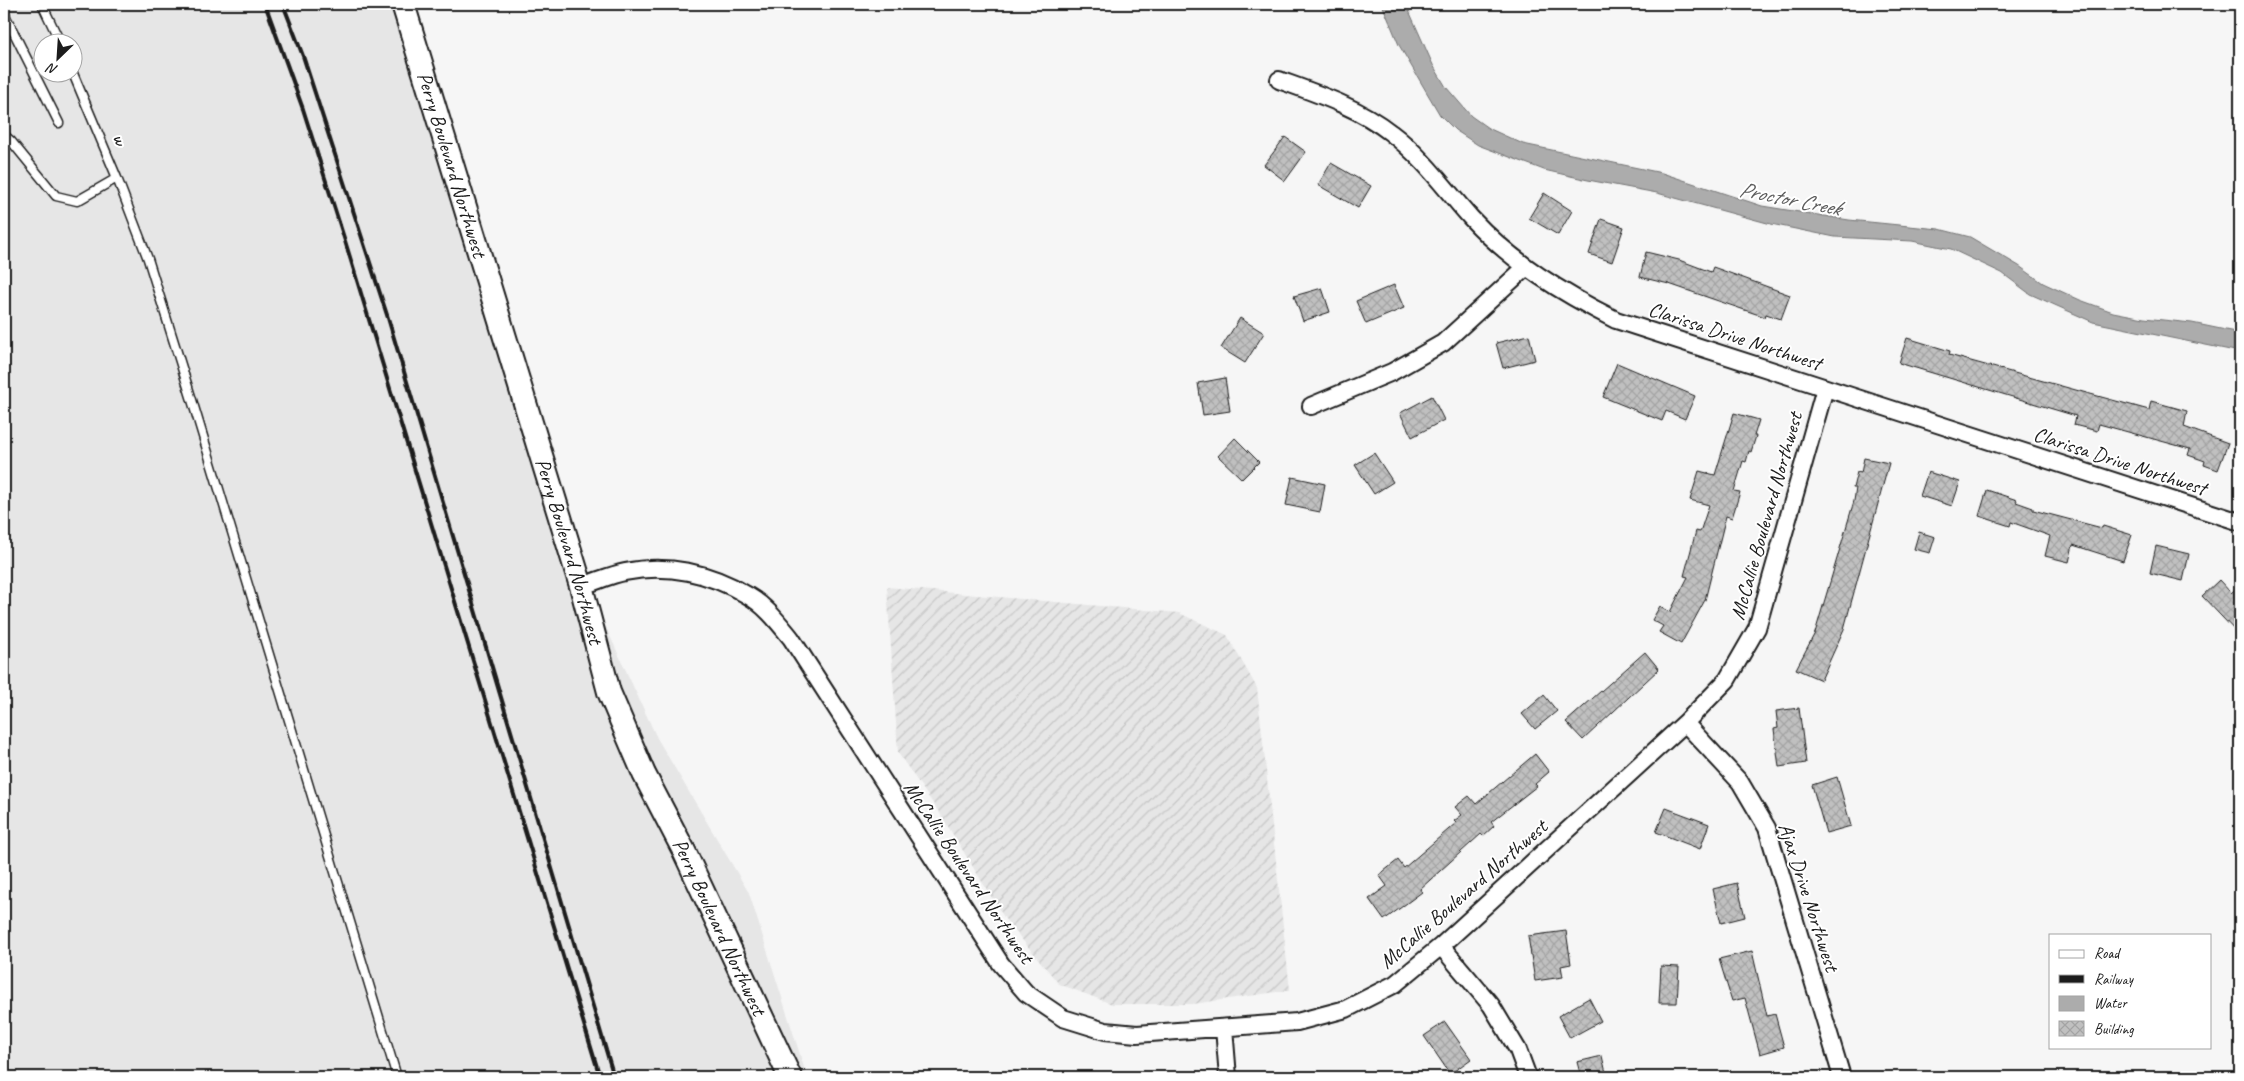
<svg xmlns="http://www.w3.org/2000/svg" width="2244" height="1081" font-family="Caveat,sans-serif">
	<defs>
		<pattern id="industrial-furrows" width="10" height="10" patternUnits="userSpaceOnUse" patternTransform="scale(1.25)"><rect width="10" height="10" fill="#e6e6e6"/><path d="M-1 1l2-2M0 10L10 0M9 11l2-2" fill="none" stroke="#c5c5c5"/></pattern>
		<pattern id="building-cross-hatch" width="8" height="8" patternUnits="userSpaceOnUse" patternTransform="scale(1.25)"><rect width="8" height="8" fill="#c0c0c0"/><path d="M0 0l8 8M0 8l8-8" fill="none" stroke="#a4a4a4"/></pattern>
	</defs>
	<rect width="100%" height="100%" fill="#f6f6f6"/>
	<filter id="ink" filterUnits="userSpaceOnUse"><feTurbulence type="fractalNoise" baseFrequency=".02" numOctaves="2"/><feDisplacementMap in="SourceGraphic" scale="10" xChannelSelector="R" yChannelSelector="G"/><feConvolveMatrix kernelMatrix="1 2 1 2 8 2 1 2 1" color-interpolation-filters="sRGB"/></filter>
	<g filter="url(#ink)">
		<path fill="#e6e6e6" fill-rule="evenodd" d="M 4,4 L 400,4 L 573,556 L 657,738 L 749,893 L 807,1077 L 4,1077 ZM 42,42 L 72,42 L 72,72 L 42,72 Z"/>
		<path fill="url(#industrial-furrows)" d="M 887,587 L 1179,613 L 1227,635 L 1257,688 L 1290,990 L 1193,1004 L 1112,1004 L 1059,984 L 1005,919 L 941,815 L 898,753 Z"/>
		<path fill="#acacac" stroke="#727272" d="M 1382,4 L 1406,4 L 1433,65 L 1446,87 L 1471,116 L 1488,128 L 1523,144 L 1662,173 L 1762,206 L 1849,220 L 1939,229 L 1970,237 L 2019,266 L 2043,283 L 2080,300 L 2113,312 L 2144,318 L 2192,323 L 2240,333 L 2240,352 L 2093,322 L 2030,294 L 2002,273 L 1951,249 L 1912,241 L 1835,237 L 1771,224 L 1657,193 L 1588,180 L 1544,170 L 1478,145 L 1455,130 L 1440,115 L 1399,45 Z"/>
		<path fill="url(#building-cross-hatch)" stroke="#1c1c1c" d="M 1285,137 L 1306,152 L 1285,181 L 1264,165 Z
			M 1331,163 L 1371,186 L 1358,208 L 1318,185 Z
			M 1544,193 L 1572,211 L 1558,235 L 1529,218 Z
			M 1601,219 L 1624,227 L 1612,262 L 1589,254 Z
			M 1646,252 L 1679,260 L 1711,272 L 1713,267 L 1790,295 L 1781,319 L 1766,314 L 1765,317 L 1669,284 L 1640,277 Z
			M 1394,285 L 1404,308 L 1366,324 L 1356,301 Z
			M 1322,288 L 1330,312 L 1303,321 L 1294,296 Z
			M 1240,318 L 1264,333 L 1245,363 L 1221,348 Z
			M 1529,335 L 1535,360 L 1503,368 L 1496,343 Z
			M 1907,338 L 1950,351 L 1949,355 L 2083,392 L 2149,410 L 2151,401 L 2187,411 L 2184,427 L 2228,443 L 2218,470 L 2204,465 L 2205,461 L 2188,455 L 2190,449 L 2099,424 L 2097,431 L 2074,425 L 2076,416 L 1899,363 Z
			M 1617,363 L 1695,396 L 1685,419 L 1666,411 L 1662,421 L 1603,397 Z
			M 1225,378 L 1230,411 L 1203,415 L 1198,383 Z
			M 1432,396 L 1444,420 L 1412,437 L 1400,413 Z
			M 1734,413 L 1759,420 L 1754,436 L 1756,436 L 1751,452 L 1749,451 L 1746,462 L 1743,461 L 1734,491 L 1740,492 L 1732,518 L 1726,516 L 1705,600 L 1681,644 L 1659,632 L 1663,626 L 1652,620 L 1660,606 L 1670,612 L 1688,577 L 1684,576 L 1696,531 L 1700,532 L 1709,505 L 1690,500 L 1699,471 L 1715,475 Z
			M 1235,438 L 1259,462 L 1242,479 L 1218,456 Z
			M 1374,453 L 1393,482 L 1374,494 L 1355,465 Z
			M 1864,458 L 1889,463 L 1844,629 L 1821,680 L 1796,669 L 1815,633 L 1854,501 L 1856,488 L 1853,488 L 1857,472 L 1861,473 Z
			M 1928,472 L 1960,482 L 1952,506 L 1920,496 Z
			M 1292,477 L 1325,484 L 1320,512 L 1286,505 Z
			M 1987,490 L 2017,500 L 2016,502 L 2033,508 L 2033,510 L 2102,528 L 2103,526 L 2132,535 L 2123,561 L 2073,545 L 2069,562 L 2045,556 L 2050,536 L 2011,522 L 2010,526 L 1979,516 Z
			M 1919,532 L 1935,537 L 1930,553 L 1914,549 Z
			M 2156,546 L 2189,554 L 2183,581 L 2150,573 Z
			M 2219,580 L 2231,593 L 2240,585 L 2240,636 L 2202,596 Z
			M 1645,652 L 1659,669 L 1583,740 L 1566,722 Z
			M 1544,695 L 1557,711 L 1535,729 L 1522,714 Z
			M 1799,708 L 1806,763 L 1779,767 L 1774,729 L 1778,728 L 1776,711 Z
			M 1535,754 L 1549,772 L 1535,784 L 1537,786 L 1491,822 L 1494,826 L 1483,836 L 1481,834 L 1420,889 L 1422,892 L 1384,920 L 1369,899 L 1387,886 L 1379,875 L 1398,860 L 1404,868 L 1456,823 L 1454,821 L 1462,815 L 1455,807 L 1469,796 L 1476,804 Z
			M 1837,777 L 1851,826 L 1826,833 L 1812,785 Z
			M 1666,808 L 1709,824 L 1700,849 L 1656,832 Z
			M 1737,883 L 1745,917 L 1721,923 L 1713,889 Z
			M 1566,931 L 1571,964 L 1561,966 L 1563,977 L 1535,981 L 1528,936 Z
			M 1752,951 L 1767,1016 L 1775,1014 L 1784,1047 L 1760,1054 L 1745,998 L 1732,1001 L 1719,959 Z
			M 1661,966 L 1679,967 L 1677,1003 L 1659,1003 Z
			M 1589,998 L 1601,1021 L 1570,1038 L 1558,1016 Z
			M 1445,1022 L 1471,1059 L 1450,1074 L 1424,1036 Z
			M 1602,1056 L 1607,1077 L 1581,1077 L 1577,1062 Z"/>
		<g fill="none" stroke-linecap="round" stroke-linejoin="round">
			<defs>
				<path id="lane" d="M 42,4 L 60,42
					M 4,13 L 59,123
					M 4,135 L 11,141 L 56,196 L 77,201 L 117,178 L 72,71
					M 117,178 L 148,259 L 192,400 L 397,1077"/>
				<path id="street" d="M 1279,80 C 1318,94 1358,107 1391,133 C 1423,157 1445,189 1471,218 C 1513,263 1562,293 1616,320 L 2240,522
					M 1311,406 L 1392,372 L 1443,343 L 1525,268
					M 581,586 C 595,582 610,575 625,572 C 667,563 711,573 747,595 C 765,605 778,622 791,638 L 1001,964 L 1026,993 L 1063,1018 L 1105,1031 L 1137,1034 L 1297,1022 L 1346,1009 L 1395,984 L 1441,946 L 1685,723 L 1727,680 L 1757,628 L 1825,388
					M 1685,723 L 1740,782 L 1767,828 L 1842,1077
					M 1441,946 L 1491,1005 L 1518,1050 L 1528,1077
					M 1224,1028 L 1228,1077"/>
				<g id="secondary">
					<path id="s1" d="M 403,4 L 581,586 L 609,692 L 644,774 L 683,849 L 790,1077"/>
				</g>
			</defs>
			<use href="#lane" stroke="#1c1c1c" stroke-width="11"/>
			<use href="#street" stroke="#1c1c1c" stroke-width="20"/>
			<use href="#secondary" stroke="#1c1c1c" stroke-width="26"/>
			<use href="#lane" stroke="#fff" stroke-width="8"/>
			<use href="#street" stroke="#fff" stroke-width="16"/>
			<use href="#secondary" stroke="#fff" stroke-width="22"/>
			<path stroke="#1c1c1c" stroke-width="4" d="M 265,4 L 303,109 L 345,241 L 600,1077
				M 283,4 L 303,56 L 388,318 L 614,1077"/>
		</g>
	</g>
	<g text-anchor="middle" stroke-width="4" stroke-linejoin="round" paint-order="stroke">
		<g font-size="21" fill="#1c1c1c" stroke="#fff">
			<text transform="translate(120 139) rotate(67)" y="7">w</text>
			<text dy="7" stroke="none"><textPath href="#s1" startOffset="168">Perry Boulevard Northwest</textPath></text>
			<text transform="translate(1735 336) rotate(18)" y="7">Clarissa Drive Northwest</text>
			<text transform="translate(2120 461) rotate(18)" y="7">Clarissa Drive Northwest</text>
			<text transform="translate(1766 516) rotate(-74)" y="7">McCallie Boulevard Northwest</text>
			<text dy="7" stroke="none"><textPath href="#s1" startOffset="572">Perry Boulevard Northwest</textPath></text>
			<text transform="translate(969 872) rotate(56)" y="7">McCallie Boulevard Northwest</text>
			<text transform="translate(1463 894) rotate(-41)" y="7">McCallie Boulevard Northwest</text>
			<text transform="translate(1809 897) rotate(72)" y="7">Ajax Drive Northwest</text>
			<text dy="7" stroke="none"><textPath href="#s1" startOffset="978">Perry Boulevard Northwest</textPath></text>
		</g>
		<g font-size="22" font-style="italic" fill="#5d5d5d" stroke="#fff">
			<text transform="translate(1790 198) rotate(11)" y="8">Proctor Creek</text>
		</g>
	</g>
	<rect width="2244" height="1081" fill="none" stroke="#fff" stroke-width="20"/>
	<rect x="10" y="10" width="2224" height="1061" fill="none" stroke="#1c1c1c" stroke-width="2" filter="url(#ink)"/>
	<rect x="2049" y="934" width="162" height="115" fill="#ffffff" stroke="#a4a4a4"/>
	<rect x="2059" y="950" width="25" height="8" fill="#ffffff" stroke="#a4a4a4"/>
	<text x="2094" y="958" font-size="15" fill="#1c1c1c">Road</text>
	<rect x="2059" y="975" width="25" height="8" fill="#1c1c1c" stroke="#a4a4a4"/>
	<text x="2094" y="984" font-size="15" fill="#1c1c1c">Railway</text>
	<rect x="2059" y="996" width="25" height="15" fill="#acacac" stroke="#a4a4a4"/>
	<text x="2094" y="1008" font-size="15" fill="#1c1c1c">Water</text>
	<rect x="2059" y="1021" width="25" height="15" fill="url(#building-cross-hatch)" stroke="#a4a4a4"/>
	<text x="2094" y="1034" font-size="15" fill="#1c1c1c">Building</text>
	<g transform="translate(58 58) rotate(205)"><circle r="24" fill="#ffffff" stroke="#a4a4a4"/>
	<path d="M0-4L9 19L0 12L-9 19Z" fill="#1c1c1c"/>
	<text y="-8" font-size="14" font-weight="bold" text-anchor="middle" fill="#1c1c1c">N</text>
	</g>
</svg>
